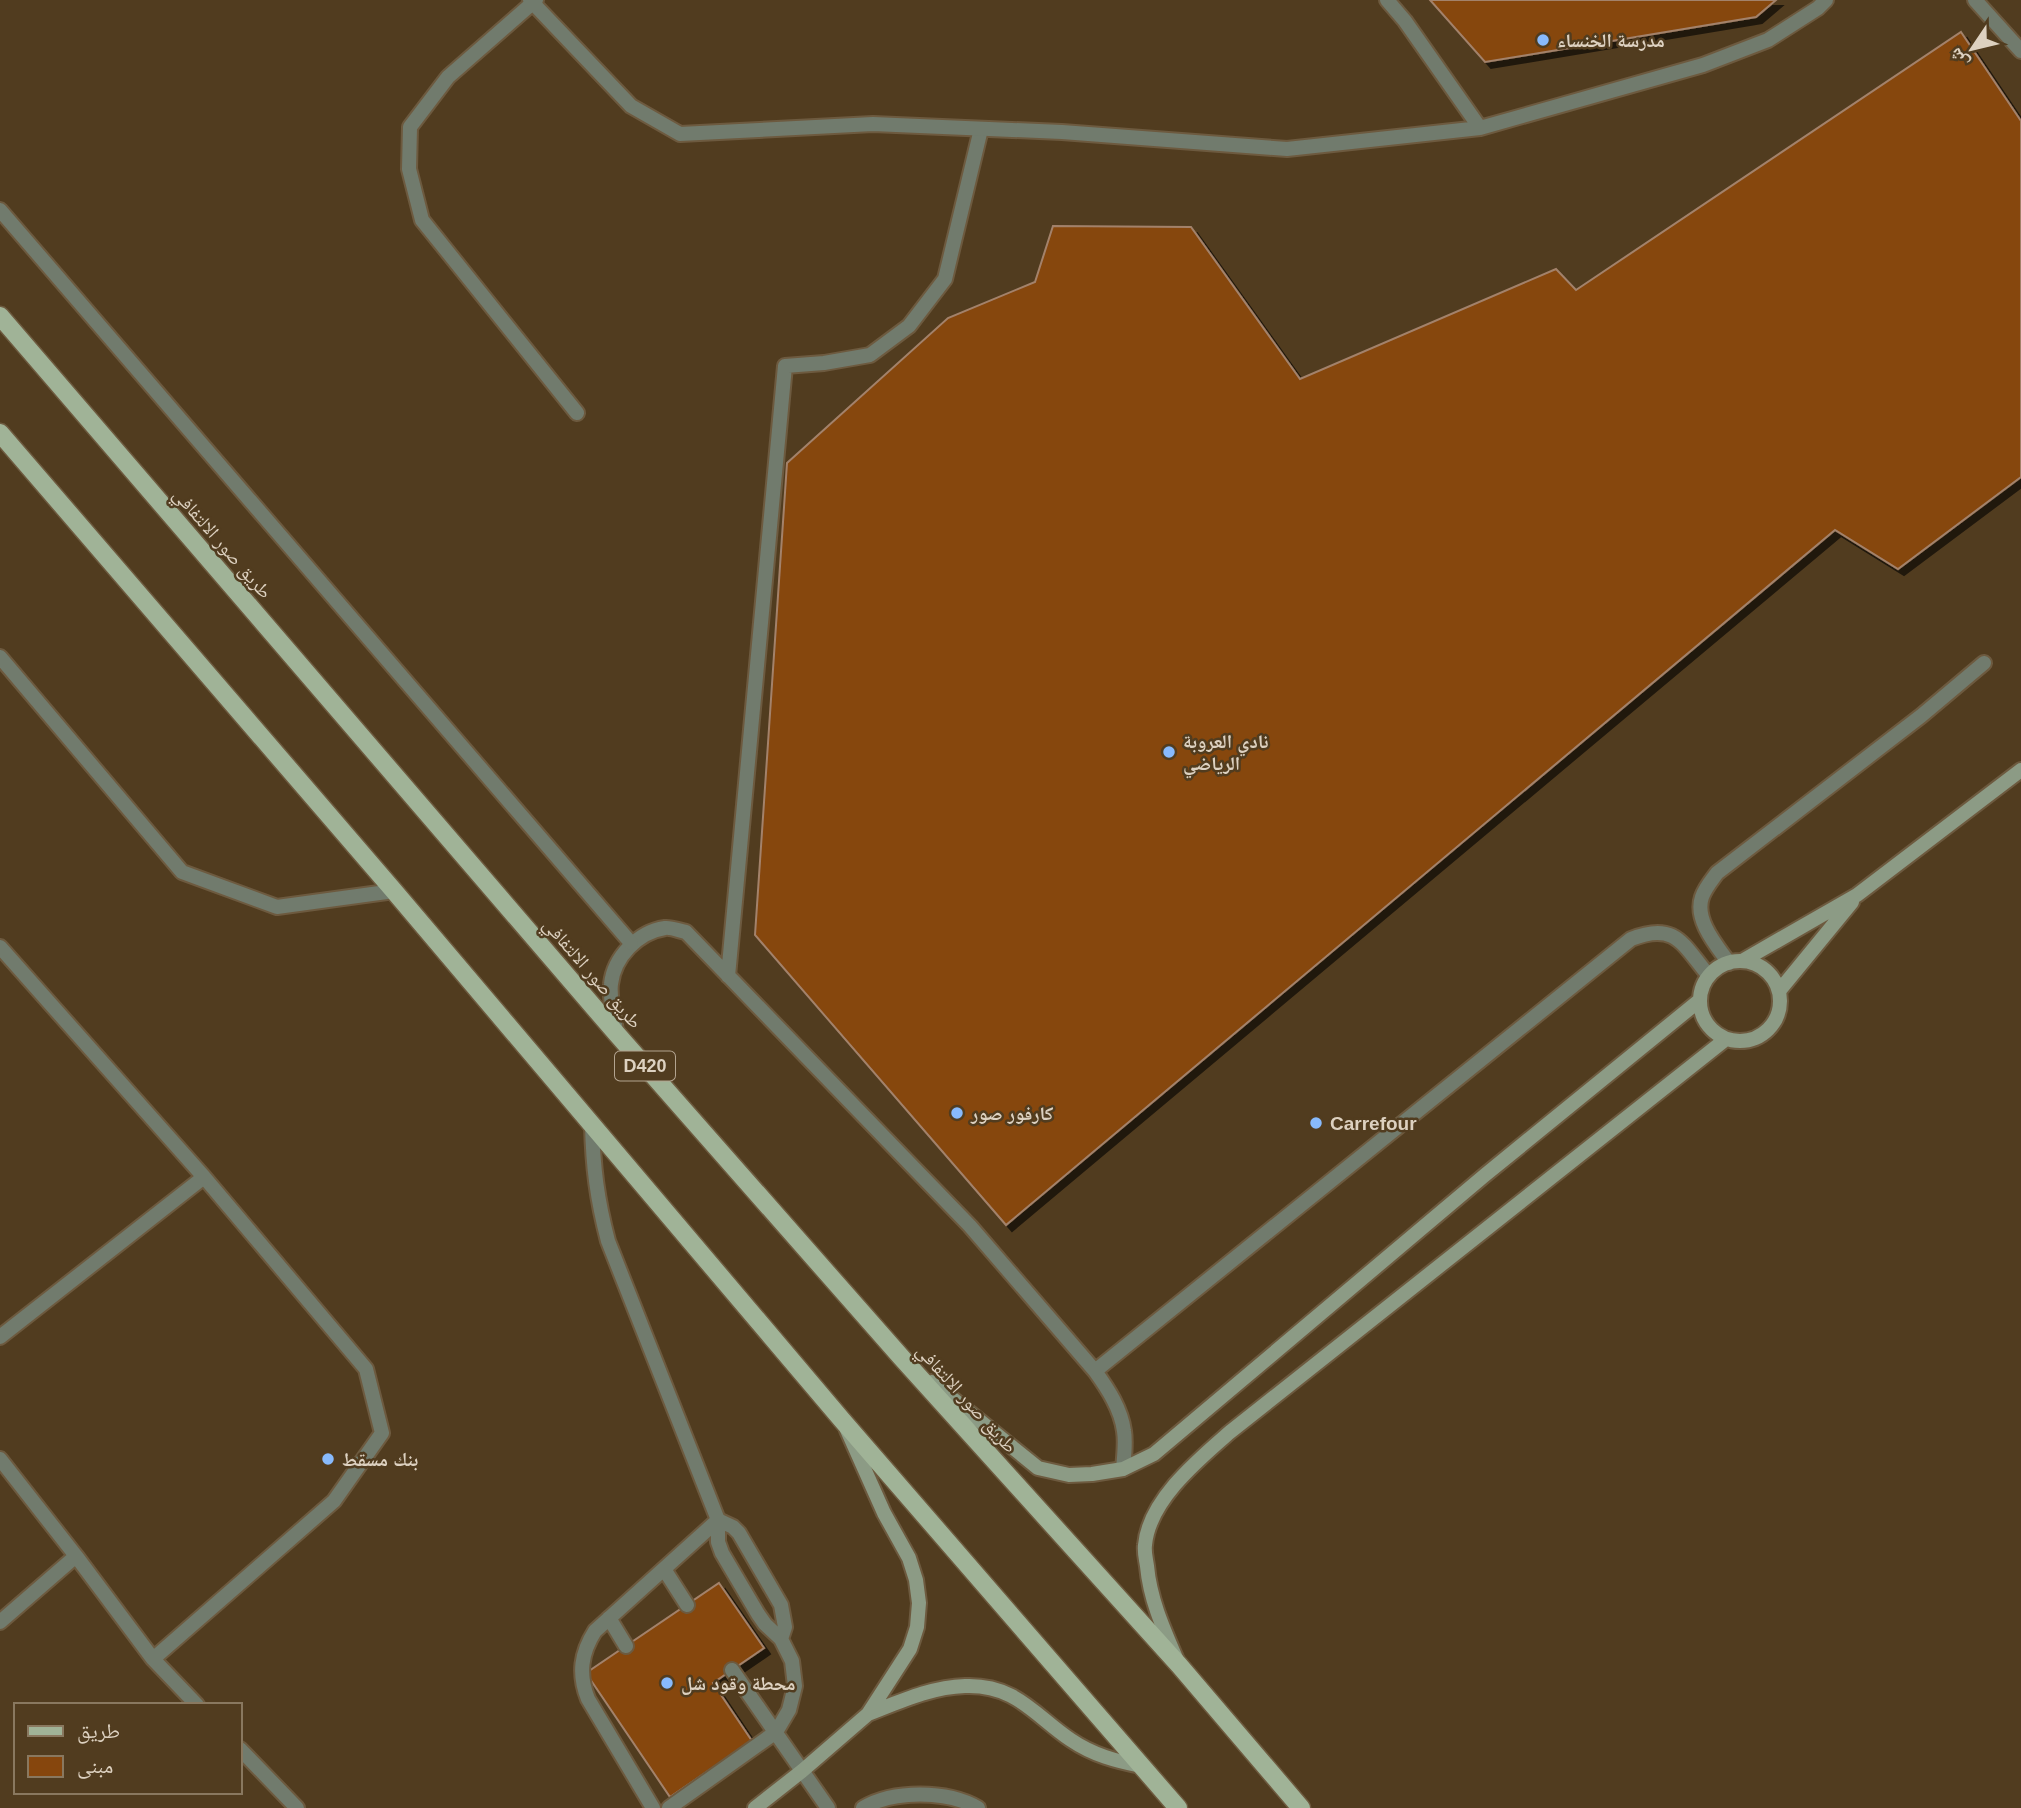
<svg xmlns="http://www.w3.org/2000/svg" width="2021" height="1808" font-family="Arial,'Noto Naskh Arabic',sans-serif">
	<defs>
		<filter id="shadow"><feDropShadow dx="6" dy="6" stdDeviation="0" flood-color="#0009"/></filter>
	</defs>
	<rect width="100%" height="100%" fill="#513c1f"/>
	<path fill="#86460d" stroke="#a3826b" stroke-width="2" filter="url(#shadow)" d="M 1430,0 L 1776,0 L 1756,17 L 1485,62 Z
		M 1961,32 L 2021,121 L 2021,477 L 1898,569 L 1835,530 L 1006,1225 L 755,935 L 787,463 L 948,318 L 1035,282 L 1053,226 L 1191,227 L 1300,379 L 1556,269 L 1576,290 Z
		M 719,1583 L 764,1648 L 713,1683 L 752,1741 L 670,1797 L 586,1673 Z"/>
	<g fill="none" stroke-linecap="round" stroke-linejoin="round">
		<defs>
			<path id="lane" d="M 1729,963 C 1717,946 1694,920 1702,897 C 1705,888 1712,880 1717,873 L 1921,716 L 1984,663
				M 728,976 L 785,366 L 824,363 L 870,355 L 909,326 L 945,279 L 981,129
				M 616,1033 C 615,1019 609,997 611,984 C 614,957 638,932 665,928 C 671,927 680,931 686,932 L 970,1226 L 1095,1371 C 1108,1389 1121,1409 1124,1431 C 1126,1443 1124,1457 1123,1469
				M 592,1124 C 593,1167 597,1199 608,1241 L 718,1520 L 718,1542 L 722,1553 L 758,1614 L 765,1624 L 781,1639 L 792,1661 L 795,1686 L 789,1710 L 776,1732 L 669,1808
				M 1095,1371 L 1631,939 C 1676,921 1683,945 1709,976
				M 718,1520 L 733,1527 L 739,1533 L 781,1605 L 785,1627 L 781,1639
				M 664,1569 L 687,1605
				M 609,1618 L 626,1646
				M 732,1670 L 828,1808
				M 653,1808 L 588,1699 C 578,1674 581,1653 595,1631 L 718,1520
				M 863,1808 C 893,1790 947,1790 978,1808"/>
			<path id="street" d="M 530,0 L 631,106 L 680,134 L 873,124 L 1062,132 L 1287,149 L 1480,128 L 1703,65 L 1768,40 L 1818,8 L 1826,0
				M 536,0 L 448,77 L 410,127 L 409,169 L 422,220 L 577,413
				M 1387,0 L 1405,21 L 1480,128
				M 1975,0 L 2021,51
				M 0,210 L 631,943
				M 0,657 L 182,872 L 277,907 L 394,891
				M 0,947 L 204,1177 L 366,1369 L 382,1433 L 334,1501 L 153,1659
				M 0,1337 L 204,1177
				M 0,1459 L 76,1556 L 153,1659 L 197,1705
				M 0,1622 L 76,1556
				M 240,1749 L 297,1808"/>
			<path id="secondary" d="M 1742,961 L 1857,895 L 2021,770
				M1700 1001a40 40 0 1 1 80 0a40 40 0 1 1-80 0Z
				M 1779,991 L 1852,902
				M 932,1382 L 1038,1468 L 1069,1475 L 1092,1474 L 1123,1469 L 1154,1454 L 1485,1175 L 1700,1000
				M 1176,1658 C 1163,1628 1150,1599 1147,1566 C 1146,1559 1144,1552 1145,1545 C 1149,1500 1199,1459 1230,1432 L 1726,1039
				M 868,1714 C 899,1702 931,1687 965,1686 C 1016,1684 1035,1716 1071,1740 C 1093,1755 1116,1761 1141,1766
				M 755,1808 L 802,1771 L 868,1714 L 910,1649 L 917,1627 L 919,1603 L 916,1580 L 909,1558 L 884,1513 L 847,1430"/>
			<path id="primary" d="M 0,316 L 616,1033 L 901,1357 L 1179,1665 L 1301,1808
				M 0,433 L 394,891 L 842,1420 L 1178,1808"/>
		</defs>
		<use href="#lane" stroke="#6d5a3f" stroke-width="18"/>
		<use href="#street" stroke="#6d5a3f" stroke-width="18"/>
		<use href="#secondary" stroke="#6d5a3f" stroke-width="18"/>
		<use href="#primary" stroke="#6d5a3f" stroke-width="21"/>
		<use href="#lane" stroke="#717b6d" stroke-width="14"/>
		<use href="#street" stroke="#717b6d" stroke-width="14"/>
		<use href="#secondary" stroke="#8c9b85" stroke-width="14"/>
		<use href="#primary" stroke="#a0b397" stroke-width="18"/>
	</g>
	<g fill="#88bafc" stroke="#513c1f" stroke-width="2.5">
		<circle cx="1543" cy="40" r="7"/>
		<circle cx="1169" cy="752" r="7"/>
		<circle cx="957" cy="1113" r="7"/>
		<circle cx="1316" cy="1123" r="7"/>
		<circle cx="328" cy="1459" r="7"/>
		<circle cx="667" cy="1683" r="7"/>
	</g>
	<g text-anchor="middle" stroke-width="5" stroke-linejoin="round" paint-order="stroke">
		<rect fill="#513c1f" stroke="#b3a490" stroke-width="2" x="615" y="1051.5" width="60" height="29" rx="5"/>
		<g font-size="18" font-weight="bold" fill="#ddd1c0">
			<text x="645" y="1072">D420</text>
		</g>
		<g font-size="19" font-weight="bold" fill="#ddd1c0" stroke="#513c1f" text-anchor="start">
			<text x="1557" y="47">مدرسة الخنساء</text>
			<text x="1183" y="748">نادي العروبة<tspan x="1183" dy="22">الرياضي</tspan></text>
			<text x="971" y="1120">كارفور صور</text>
			<text x="1330" y="1130">Carrefour</text>
			<text x="342" y="1466">بنك مسقط</text>
			<text x="681" y="1690">محطة وقود شل</text>
		</g>
		<g font-size="19" fill="#ddd1c0" stroke="#513c1f">
			<text transform="translate(223 543) rotate(49)" y="7">طريق صور الالتفافي</text>
			<text transform="translate(593 973) rotate(49)" y="7">طريق صور الالتفافي</text>
			<text transform="translate(967 1398) rotate(48)" y="7">طريق صور الالتفافي</text>
		</g>
	</g>
	<rect x="14" y="1703" width="228" height="91" fill="#513c1f" stroke="#89785f" stroke-width="2"/>
	<rect x="28" y="1726" width="35" height="10" fill="#a0b397" stroke="#89785f" stroke-width="2"/>
	<text x="77" y="1738" font-size="21" fill="#ddd1c0">طريق</text>
	<rect x="28" y="1756" width="35" height="21" fill="#86460d" stroke="#89785f" stroke-width="2"/>
	<text x="77" y="1773" font-size="21" fill="#ddd1c0">مبنى</text>
	<g transform="translate(1972 49) rotate(235)" stroke="#513c1f" stroke-width="5" paint-order="stroke">
	<path d="M0-5L12 26L0 18L-12 26Z" fill="#ddd1c0"/>
	<text y="-10" font-size="19" font-weight="bold" text-anchor="middle" fill="#ddd1c0">ش</text>
	</g>
</svg>
